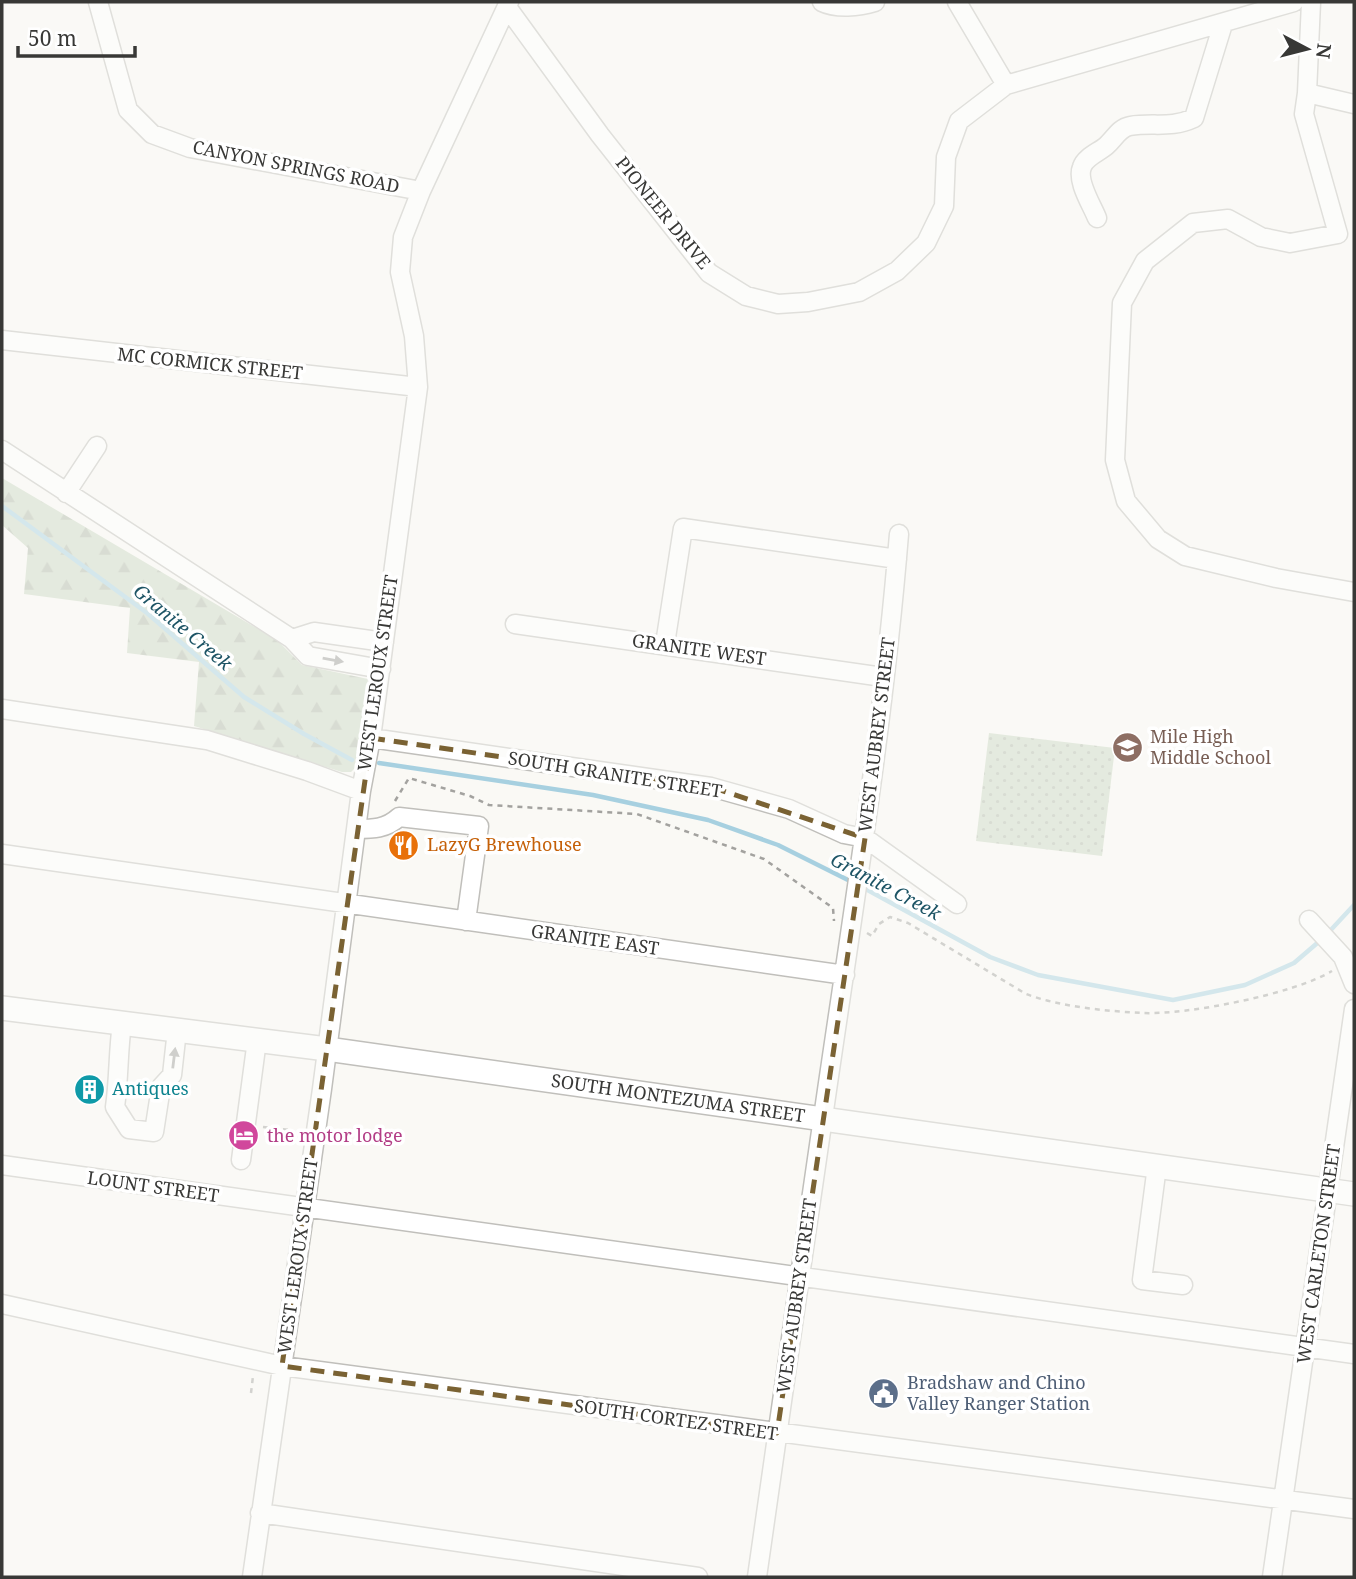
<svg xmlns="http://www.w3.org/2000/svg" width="1356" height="1579" font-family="'Noto Serif',serif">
	<defs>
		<pattern id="forest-firs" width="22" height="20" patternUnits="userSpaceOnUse" patternTransform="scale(1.75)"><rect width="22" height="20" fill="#cbd7c3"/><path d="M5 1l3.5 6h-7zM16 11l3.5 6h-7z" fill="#afb9a8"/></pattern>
		<pattern id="park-dots" width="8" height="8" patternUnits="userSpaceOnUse" patternTransform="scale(1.75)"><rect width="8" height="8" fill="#cbd7c3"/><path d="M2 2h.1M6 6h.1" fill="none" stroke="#afb9a8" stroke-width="1.8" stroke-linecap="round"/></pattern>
	</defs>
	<rect width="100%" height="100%" fill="#faf9f5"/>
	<path fill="url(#forest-firs)" d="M 2,478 L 277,640 L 302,665 L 368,679 L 356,767 L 351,772 L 342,772 L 194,726 L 199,662 L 127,653 L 130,608 L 24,594 L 28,548 L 2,525 Z"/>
	<path fill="url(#park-dots)" d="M 989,733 L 1115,748 L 1102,856 L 976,841 Z"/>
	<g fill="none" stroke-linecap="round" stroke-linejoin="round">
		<path stroke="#a7d0e0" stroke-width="4.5" d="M 2,506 L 147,613 L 244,697 L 304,734 L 352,760
			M 379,763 L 593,795 L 708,820 L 778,845 L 854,883
			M 862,887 L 990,957 L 1038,975 L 1173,1000 L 1245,985 L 1294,963 L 1322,939
			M 1328,933 L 1354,905"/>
		<defs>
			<path id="minor" d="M 98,2 L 128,110 L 152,134 L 190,148 L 421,191
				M 822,2 C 836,9 859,7 875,2
				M 957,2 L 1006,85
				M 1311,2 L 1307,93 L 1304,114 L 1338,234 L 1290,243 L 1261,237 L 1228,219 L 1193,223 L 1145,261 L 1122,303 L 1115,460 L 1126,501 L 1158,539 L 1185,556 L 1276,578 L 1354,592
				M 507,7 L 600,135 L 709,273 L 746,296 L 778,304 L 808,302 L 859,292 L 897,271 L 926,243 L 944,206 L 946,157 L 959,121 L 1006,85 L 1294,2
				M 1307,93 L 1354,104
				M 1097,218 C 1092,205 1076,181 1082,167 C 1085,157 1099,152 1106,146 C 1115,138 1119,128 1130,126 C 1154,122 1170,129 1194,118 L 1223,24
				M 2,340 L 418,387
				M 2,450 L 292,639 L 308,656 L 381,669
				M 66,493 L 97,446
				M 515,624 L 883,677
				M 292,639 L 314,632 L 384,642
				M 665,644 L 683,528 L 897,559
				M 2,709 L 207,740 L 307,771 L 361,791
				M 371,738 L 711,787 L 789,809 L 844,834 L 865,838 L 957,904
				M 356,829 C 373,829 386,829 399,817 L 479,826 L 466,921
				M 2,854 L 845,975
				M 1309,920 L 1343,957 L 1354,984
				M 122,1023 C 118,1052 119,1079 115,1107 L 129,1129 L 154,1132 L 161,1087 L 172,1075 L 177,1030
				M 241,1160 L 257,1040
				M 2,1165 L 1354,1354
				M 1157,1166 L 1142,1280 L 1183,1285
				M 2,1304 L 282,1366 L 1354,1509
				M 260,1513 L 698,1577
				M 252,1577 L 322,1089 L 361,791 L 371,738 L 418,387 L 414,336 L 400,272 L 403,237 L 421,191 L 509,2
				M 757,1577 C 779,1415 804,1252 827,1090 C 854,905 884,720 899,534
				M 1272,1577 L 1354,1009"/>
			<g id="major">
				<path id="s1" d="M 2,1008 L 327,1049 L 1354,1194"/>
			</g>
		</defs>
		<use href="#minor" stroke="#c0bfbb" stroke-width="21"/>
		<use href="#major" stroke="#c0bfbb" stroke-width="26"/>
		<path stroke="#a3a29f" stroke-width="2.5" stroke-dasharray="5 5" stroke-linecap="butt" d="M 395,801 L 409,778 L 470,796 L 489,805 L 637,814 L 764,859 L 833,908 L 834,921
			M 867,933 L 872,936 L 879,924 L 890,917 L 908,923 L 1026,994 C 1061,1007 1105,1011 1143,1013 C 1187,1015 1294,994 1332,971
			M 263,1127 L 289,1130
			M 251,1393 L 253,1376"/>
		<use href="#minor" stroke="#fff" stroke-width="18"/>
		<use href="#major" stroke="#fff" stroke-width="23"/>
	</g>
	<defs><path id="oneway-solid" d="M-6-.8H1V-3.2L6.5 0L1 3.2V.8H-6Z" transform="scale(1.75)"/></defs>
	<g fill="#9c9c9a">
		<use href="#oneway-solid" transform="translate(333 660) rotate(10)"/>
		<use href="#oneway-solid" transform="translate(174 1058) rotate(-83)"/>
	</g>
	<path d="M0 0H1356V1579H0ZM 371,738 L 711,787 L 865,838 L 777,1433 L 282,1366 Z" fill="#faf9f5" fill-opacity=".55" fill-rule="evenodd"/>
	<path fill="none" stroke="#7a6233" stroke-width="5" stroke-dasharray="14 9" stroke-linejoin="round" d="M 371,738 L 711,787 L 865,838 L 777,1433 L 282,1366 Z"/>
	<defs>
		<symbol id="school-disc" viewBox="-11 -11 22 22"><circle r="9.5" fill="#8d6e63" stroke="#fff"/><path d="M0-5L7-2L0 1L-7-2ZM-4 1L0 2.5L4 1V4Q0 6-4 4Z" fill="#fff"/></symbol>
		<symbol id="restaurant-disc" viewBox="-11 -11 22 22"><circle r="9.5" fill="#e8710a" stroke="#fff"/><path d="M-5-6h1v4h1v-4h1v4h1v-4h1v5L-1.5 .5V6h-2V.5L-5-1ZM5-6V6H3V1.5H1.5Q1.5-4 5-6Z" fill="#fff"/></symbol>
		<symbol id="building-disc" viewBox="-11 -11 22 22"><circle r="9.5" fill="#0f9aa8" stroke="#fff"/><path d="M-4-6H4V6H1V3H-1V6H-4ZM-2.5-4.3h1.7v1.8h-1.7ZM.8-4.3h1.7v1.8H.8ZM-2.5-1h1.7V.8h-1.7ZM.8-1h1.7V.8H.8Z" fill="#fff"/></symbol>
		<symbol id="hotel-disc" viewBox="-11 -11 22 22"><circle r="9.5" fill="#d1479c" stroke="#fff"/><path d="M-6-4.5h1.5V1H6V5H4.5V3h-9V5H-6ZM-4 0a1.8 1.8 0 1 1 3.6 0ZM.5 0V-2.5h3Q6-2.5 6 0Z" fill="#fff"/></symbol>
		<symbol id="civic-disc" viewBox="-11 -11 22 22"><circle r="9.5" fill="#5c6f8a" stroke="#fff"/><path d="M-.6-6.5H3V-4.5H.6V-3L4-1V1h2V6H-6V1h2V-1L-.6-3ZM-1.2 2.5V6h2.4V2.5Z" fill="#fff"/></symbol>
	</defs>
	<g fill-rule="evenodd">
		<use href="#school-disc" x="1110" y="730" width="35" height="35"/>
		<use href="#restaurant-disc" x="386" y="828" width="35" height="35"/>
		<use href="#building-disc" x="72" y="1072" width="35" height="35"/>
		<use href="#hotel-disc" x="226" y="1118" width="35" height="35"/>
		<use href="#civic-disc" x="866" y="1376" width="35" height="35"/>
	</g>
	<g text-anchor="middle" stroke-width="7" stroke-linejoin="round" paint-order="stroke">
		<g font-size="18" fill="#383836" stroke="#fff">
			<text transform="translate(296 167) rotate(11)" y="6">CANYON SPRINGS ROAD</text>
			<text transform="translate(663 213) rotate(51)" y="6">PIONEER DRIVE</text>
			<text transform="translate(210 364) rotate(6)" y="6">MC CORMICK STREET</text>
			<text transform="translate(699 650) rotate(8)" y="6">GRANITE WEST</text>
			<text transform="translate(378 673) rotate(-82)" y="6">WEST LEROUX STREET</text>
			<text transform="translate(877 735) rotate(-83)" y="6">WEST AUBREY STREET</text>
			<text transform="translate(615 775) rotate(9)" y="6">SOUTH GRANITE STREET</text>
			<text transform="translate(595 940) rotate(8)" y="6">GRANITE EAST</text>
			<text dy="6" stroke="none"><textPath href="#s1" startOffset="682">SOUTH MONTEZUMA STREET</textPath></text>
			<text transform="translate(153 1187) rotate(8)" y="6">LOUNT STREET</text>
			<text transform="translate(1319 1254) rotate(-82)" y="6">WEST CARLETON STREET</text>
			<text transform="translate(298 1256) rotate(-82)" y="6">WEST LEROUX STREET</text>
			<text transform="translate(797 1296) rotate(-82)" y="6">WEST AUBREY STREET</text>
			<text transform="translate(676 1420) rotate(8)" y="6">SOUTH CORTEZ STREET</text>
		</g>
		<g font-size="18" fill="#785e54" stroke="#fff" text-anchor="start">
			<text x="1150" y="743">Mile High<tspan x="1150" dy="21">Middle School</tspan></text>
		</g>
		<g font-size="18" fill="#c56008" stroke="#fff" text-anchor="start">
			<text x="427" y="851">LazyG Brewhouse</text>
		</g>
		<g font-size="18" fill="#0d838f" stroke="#fff" text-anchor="start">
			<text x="112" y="1095">Antiques</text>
		</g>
		<g font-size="18" fill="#b23c85" stroke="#fff" text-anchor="start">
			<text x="267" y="1142">the motor lodge</text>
		</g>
		<g font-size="18" fill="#4e5e75" stroke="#fff" text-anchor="start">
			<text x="907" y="1389">Bradshaw and Chino<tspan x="907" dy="21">Valley Ranger Station</tspan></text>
		</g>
		<g font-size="19" font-style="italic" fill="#1d5465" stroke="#fff">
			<text transform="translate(183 627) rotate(40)" y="7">Granite Creek</text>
			<text transform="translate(886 886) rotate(28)" y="7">Granite Creek</text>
		</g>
	</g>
	<rect width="1356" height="1579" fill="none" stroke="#383836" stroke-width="7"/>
	<g transform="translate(1307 49) rotate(97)" stroke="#ffffff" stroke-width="5" paint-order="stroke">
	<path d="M0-5L12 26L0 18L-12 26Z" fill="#383836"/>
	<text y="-10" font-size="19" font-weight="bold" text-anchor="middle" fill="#383836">N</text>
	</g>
	<path d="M18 46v10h117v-10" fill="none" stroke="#383836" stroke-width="3.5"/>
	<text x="28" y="46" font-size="21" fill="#383836" stroke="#ffffff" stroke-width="5" paint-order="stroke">50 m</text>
</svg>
